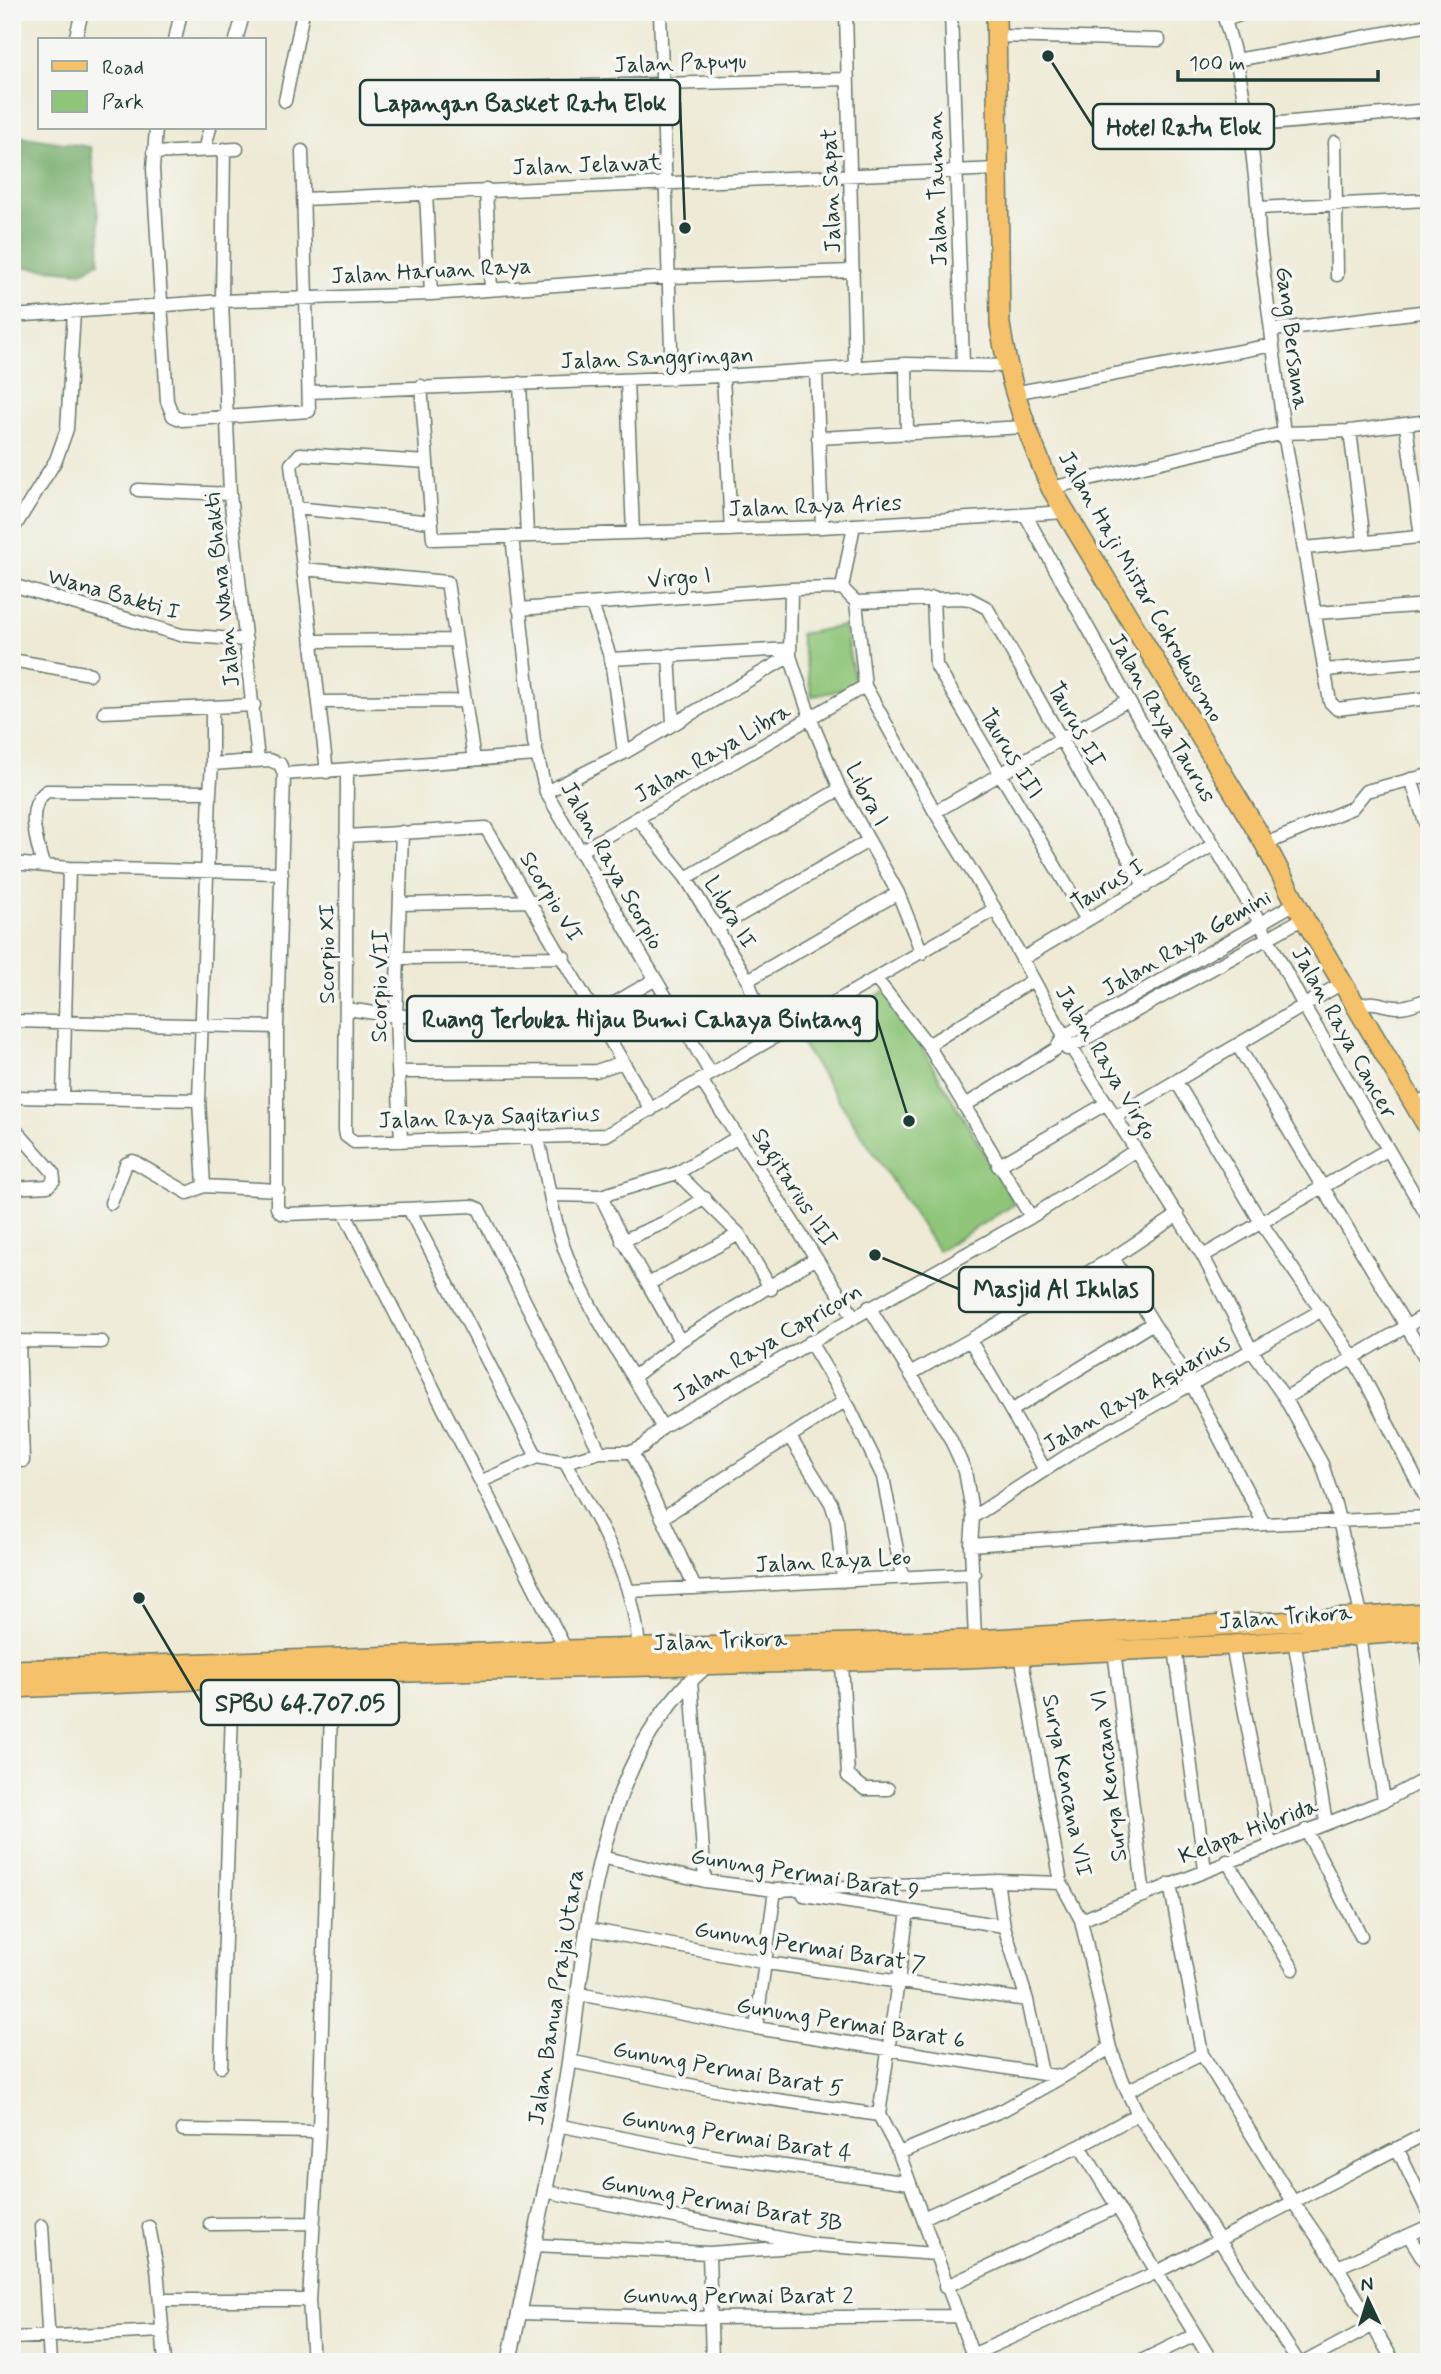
<svg xmlns="http://www.w3.org/2000/svg" width="1441" height="2374" font-family="Mynerve,sans-serif">
	<rect width="100%" height="100%" fill="#f6f6f2"/>
	<filter id="ink" filterUnits="userSpaceOnUse"><feTurbulence type="fractalNoise" baseFrequency=".0143" numOctaves="2"/><feDisplacementMap in="SourceGraphic" scale="14" xChannelSelector="R" yChannelSelector="G"/><feConvolveMatrix kernelMatrix="1 2 1 2 8 2 1 2 1" color-interpolation-filters="sRGB"/></filter>
	<filter id="wash" filterUnits="userSpaceOnUse"><feTurbulence type="fractalNoise" baseFrequency=".00686" numOctaves="4" result="noise"/><feDisplacementMap in="SourceGraphic" scale="28" xChannelSelector="R" yChannelSelector="G"/><feGaussianBlur stdDeviation="1.57" result="paint"/><feColorMatrix in="noise" values="0 0 0 0 0 0 0 0 0 0 0 0 0 0 0 0 0 1.4 0 .05"/><feComposite in="paint" operator="in"/></filter>
	<g filter="url(#wash)">
		<rect width="100%" height="100%" fill="#eeead5"/>
		<path fill="#8ec578" stroke="#568156" stroke-width="2" d="M 844,626 L 856,687 L 812,696 L 800,634 Z
			M 887,990 L 1015,1204 L 938,1251 L 798,1038 Z"/>
		<path fill="#72aa68" stroke="#48744e" stroke-width="2" d="M 12,135 L 91,147 L 100,236 L 99,262 L 82,272 L 12,266 Z"/>
	</g>
	<g filter="url(#ink)">
		<g fill="none" stroke-linecap="round" stroke-linejoin="round">
			<defs>
				<path id="minor" d="M 660,12 L 672,379
					M 846,12 L 855,368
					M 951,12 L 963,364
					M 1222,12 C 1244,73 1257,171 1259,236 L 1284,433 L 1330,702 L 1337,709 L 1429,698
					M 1225,20 L 1249,12
					M 996,36 L 1159,40
					M 75,40 L 82,12
					M 175,40 L 181,12
					M 236,40 L 244,12
					M 1236,60 L 1429,25
					M 513,88 L 847,79
					M 285,101 L 303,12
					M 1246,126 L 1429,110
					M 156,128 L 153,169 L 167,401 L 173,416 L 182,420 L 309,411 L 302,151
					M 1335,142 L 1337,275
					M 224,149 L 222,301 L 230,494 L 258,760
					M 204,150 L 210,128
					M 153,153 L 237,149
					M 486,189 L 491,289
					M 426,193 L 431,294
					M 303,199 L 998,169
					M 1258,208 L 1429,200
					M 12,316 L 222,301 L 431,294 L 670,277 L 853,271
					M 1273,330 L 1429,311
					M 906,364 L 907,434
					M 816,370 L 822,527
					M 723,376 L 731,530
					M 627,380 L 633,533
					M 520,383 L 527,535
					M 309,392 L 723,376 L 906,364 L 1007,366
					M 1013,393 L 1273,345
					M 1406,425 L 1421,537
					M 1350,431 L 1364,541
					M 818,438 L 1025,427
					M 427,462 L 433,539 L 822,527 L 1066,512
					M 1051,488 L 1284,433 L 1350,431 L 1429,421
					M 138,490 L 230,494
					M 296,508 L 432,522
					M 1026,516 L 1128,700 L 1260,923 L 1304,1006 L 1429,1219
					M 854,525 L 842,588 L 856,602 L 865,686 L 935,812 L 995,909 L 1064,1036 L 1203,1256 L 1252,1351 L 1285,1398 L 1322,1464 L 1335,1504 L 1362,1618
					M 12,531 L 56,460 L 67,429 L 74,311
					M 512,536 L 534,742 L 546,792 L 711,1074
					M 1305,548 L 1429,536
					M 303,569 L 447,582 L 474,760
					M 12,585 L 181,635 L 246,640
					M 791,589 L 790,656 L 811,720 L 840,789 L 898,893 L 922,953
					M 933,598 L 936,665 L 1087,920
					M 856,602 L 960,598 L 970,599 L 987,608 L 1145,887
					M 592,605 L 611,659 L 624,753
					M 519,609 L 791,589 L 842,588
					M 1316,613 L 1429,605
					M 313,641 L 455,640
					M 669,655 L 673,723
					M 611,659 L 790,649
					M 12,660 L 90,674
					M 1325,670 L 1429,661
					M 320,702 L 465,701
					M 212,708 L 212,764
					M 104,712 L 254,705
					M 327,772 L 291,464 L 300,454 L 427,462 L 421,386
					M 347,772 L 345,1130 L 346,1136 L 354,1142 L 606,1135 L 995,909
					M 284,774 L 536,755
					M 1411,779 L 1429,834
					M 546,792 L 624,753 L 790,656
					M 935,812 L 1128,700
					M 638,819 L 686,878 L 748,980 L 768,1039
					M 346,836 L 486,828 L 651,1110
					M 1265,844 L 1352,808 L 1366,791 L 1429,775
					M 579,852 L 865,686
					M 12,863 L 69,868 L 282,873
					M 43,865 C 37,843 24,806 47,791 L 210,792 L 212,764 L 269,760 L 280,764 L 284,774 L 277,1027 L 277,1208 L 281,1213 L 288,1214 L 472,1206 L 479,1209 L 600,1452
					M 686,878 L 840,789
					M 401,904 L 531,901
					M 716,929 L 868,841
					M 400,958 L 564,957
					M 1022,959 L 1213,845
					M 876,979 L 928,1045 L 1031,1217
					M 748,980 L 898,893
					M 1358,1007 C 1374,998 1379,1006 1396,1007 C 1407,1008 1418,1002 1429,999
					M 347,1009 L 396,1016 L 596,1014 L 654,980
					M 12,1021 L 277,1027
					M 928,1045 L 1033,980
					M 1238,1046 L 1429,1364
					M 1067,1049 L 1304,918
					M 400,1072 L 596,1071 L 623,1062
					M 701,1080 L 854,1317
					M 1176,1081 L 1262,1224 L 1353,1357 L 1429,1504
					M 12,1097 L 199,1100
					M 63,1097 L 69,868
					M 964,1106 L 1056,1049 L 1064,1036 L 1297,902
					M 1115,1117 L 1342,983
					M 12,1126 L 53,1172 L 54,1180 L 48,1186 L 12,1188
					M 537,1135 C 547,1174 552,1218 567,1256 C 591,1317 631,1369 662,1427
					M 401,1141 L 396,1016 L 402,832
					M 998,1166 L 1107,1103
					M 677,1173 L 739,1234 L 771,1289
					M 204,1186 L 199,1100 L 210,792
					M 552,1195 L 601,1196 L 677,1173 L 738,1137
					M 601,1196 C 624,1247 654,1292 680,1341
					M 111,1203 L 126,1164 L 133,1161 L 188,1193 L 204,1186 L 278,1190
					M 409,1209 L 537,1457
					M 344,1212 L 566,1650
					M 622,1241 L 668,1221 L 705,1198
					M 1203,1256 L 1387,1150
					M 650,1283 L 739,1234
					M 869,1307 L 950,1438 L 965,1471 L 973,1517 L 971,1545 L 975,1640
					M 1153,1323 L 1191,1383 L 1264,1524
					M 970,1340 L 1045,1470
					M 12,1341 L 102,1342
					M 19,1341 L 23,1461
					M 810,1342 L 850,1409 L 883,1477 L 902,1576
					M 912,1373 L 1113,1258 L 1178,1215
					M 635,1376 L 680,1341 L 816,1258
					M 1285,1398 L 1429,1313
					M 1011,1411 L 1153,1323 L 1113,1258
					M 791,1439 L 831,1503 L 837,1521 L 843,1581
					M 632,1452 L 695,1588
					M 565,1462 C 599,1525 635,1577 639,1650
					M 482,1481 L 537,1457 L 565,1462 L 600,1452 L 632,1452 L 644,1446 L 662,1427 L 1031,1217 L 1136,1150
					M 973,1517 L 1082,1446 L 1322,1310
					M 662,1518 L 845,1401
					M 971,1545 L 1264,1524 L 1429,1517
					M 630,1591 L 974,1574
					M 1424,1631 L 1429,1662
					M 1359,1636 L 1384,1801
					M 1294,1640 L 1326,1822
					M 1232,1645 L 1270,1844
					M 1175,1648 L 1205,1870
					M 1114,1650 L 1144,1896
					M 1021,1655 L 1061,1883 L 1081,1920 L 1110,2048 L 1127,2091 L 1202,2054
					M 842,1662 L 848,1776 L 865,1789 L 888,1789
					M 691,1680 L 705,1881
					M 1306,1830 L 1361,1936
					M 601,1857 L 705,1881 L 782,1891
					M 1227,1861 L 1293,1969
					M 997,1881 L 1004,1926 L 1027,2000 L 1042,2074
					M 1170,1884 L 1202,2054 L 1292,2200 L 1338,2267 L 1394,2362
					M 804,1895 L 1004,1926
					M 908,1911 L 879,2115 L 899,2153 L 974,2359
					M 1081,1920 L 1384,1801 L 1429,1777
					M 588,1929 L 767,1963 L 1027,2000
					M 579,1994 L 756,2028 L 1062,2077 L 1110,2048
					M 756,2028 L 775,1890 L 997,1881 L 1061,1883
					M 569,2061 L 730,2093 L 879,2115
					M 221,2066 L 233,1678
					M 1127,2091 L 1138,2114 L 1298,2362
					M 557,2125 L 719,2157 L 910,2183
					M 183,2130 L 319,2132
					M 1080,2146 L 1212,2362
					M 1397,2148 L 1429,2214
					M 899,2153 L 1003,2110 L 1062,2077
					M 544,2191 L 816,2245 L 935,2254
					M 923,2218 L 1080,2146 L 1138,2114
					M 210,2224 L 313,2223
					M 42,2226 L 50,2362
					M 149,2227 L 157,2268 L 165,2362
					M 1409,2236 L 1429,2268
					M 533,2245 L 709,2253 L 809,2246
					M 709,2253 L 712,2362
					M 1338,2267 L 1429,2226
					M 945,2287 L 1115,2208
					M 160,2300 L 309,2300
					M 519,2313 L 711,2318 L 957,2316
					M 12,2338 L 163,2331
					M 972,2355 L 1155,2273 L 1429,2132
					M 313,2362 L 309,2300 L 319,2132 L 332,1674
					M 1139,2362 L 1195,2335
					M 1305,2362 L 1372,2326"/>
				<path id="tertiary" d="M 1414,1104 L 1429,1099
					M 509,2362 C 528,2269 550,2175 566,2082 C 589,1939 589,1768 707,1665"/>
				<path id="primary" d="M 996,12 L 1000,324 C 1008,383 1028,434 1051,488 L 1265,844 L 1304,918 L 1429,1129
					M 12,1670 L 566,1650 L 975,1640 L 1429,1613
					M 12,1688 L 332,1674 L 966,1658 L 1232,1645 L 1429,1630"/>
			</defs>
			<use href="#minor" stroke="#677a6c" stroke-width="15"/>
			<use href="#tertiary" stroke="#677a6c" stroke-width="17"/>
			<use href="#primary" stroke="#677a6c" stroke-width="22"/>
			<use href="#minor" stroke="#fff" stroke-width="12"/>
			<use href="#tertiary" stroke="#fff" stroke-width="14"/>
			<use href="#primary" stroke="#f5c16b" stroke-width="19"/>
		</g>
	</g>
	<g text-anchor="middle" stroke-width="7" stroke-linejoin="round" paint-order="stroke">
		<g font-size="23" fill="#1f3d34" stroke="#f6f6f2">
			<text transform="translate(680 62) rotate(-2)" y="8">Jalan Papuyu</text>
			<text transform="translate(587 164) rotate(-2)" y="8">Jalan Jelawat</text>
			<text transform="translate(936 189) rotate(-92)" y="8">Jalan Tauman</text>
			<text transform="translate(830 191) rotate(-92)" y="8">Jalan Sapat</text>
			<text transform="translate(431 270) rotate(-3)" y="8">Jalan Haruan Raya</text>
			<text transform="translate(1293 338) rotate(83)" y="8">Gang Bersama</text>
			<text transform="translate(657 357) rotate(-2)" y="8">Jalan Sanggringan</text>
			<text transform="translate(815 505) rotate(-2)" y="8">Jalan Raya Aries</text>
			<text transform="translate(679 577) rotate(-5)" y="8">Virgo I</text>
			<text transform="translate(1142 586) rotate(60)" y="8">Jalan Haji Mistar Cokrokusumo</text>
			<text transform="translate(221 590) rotate(-96)" y="8">Jalan Wana Bhakti</text>
			<text transform="translate(114 593) rotate(16)" y="8">Wana Bakti I</text>
			<text transform="translate(1163 717) rotate(60)" y="8">Jalan Raya Taurus</text>
			<text transform="translate(1077 724) rotate(61)" y="8">Taurus II</text>
			<text transform="translate(712 752) rotate(-30)" y="8">Jalan Raya Libra</text>
			<text transform="translate(1012 753) rotate(59)" y="8">Taurus III</text>
			<text transform="translate(868 794) rotate(63)" y="8">Libra I</text>
			<text transform="translate(613 865) rotate(61)" y="8">Jalan Raya Scorpio</text>
			<text transform="translate(1107 884) rotate(-31)" y="8">Taurus I</text>
			<text transform="translate(552 896) rotate(59)" y="8">Scorpio VI</text>
			<text transform="translate(731 912) rotate(59)" y="8">Libra II</text>
			<text transform="translate(1186 942) rotate(-30)" y="8">Jalan Raya Gemini</text>
			<text transform="translate(326 954) rotate(-90)" y="8">Scorpio XI</text>
			<text transform="translate(379 986) rotate(-89)" y="8">Scorpio VII</text>
			<text transform="translate(1345 1032) rotate(61)" y="8">Jalan Raya Cancer</text>
			<text transform="translate(1107 1062) rotate(59)" y="8">Jalan Raya Virgo</text>
			<text transform="translate(489 1116) rotate(-2)" y="8">Jalan Raya Sagitarius</text>
			<text transform="translate(795 1187) rotate(57)" y="8">Sagitarius III</text>
			<text transform="translate(767 1342) rotate(-30)" y="8">Jalan Raya Capricorn</text>
			<text transform="translate(1136 1393) rotate(-30)" y="8">Jalan Raya Aquarius</text>
			<text transform="translate(833 1560) rotate(-3)" y="8">Jalan Raya Leo</text>
			<text transform="translate(1285 1616) rotate(-4)" y="8">Jalan Trikora</text>
			<text transform="translate(720 1640) rotate(-2)" y="8">Jalan Trikora</text>
			<text transform="translate(1108 1776) rotate(-97)" y="8">Surya Kencana VI</text>
			<text transform="translate(1068 1785) rotate(79)" y="8">Surya Kencana VII</text>
			<text transform="translate(1248 1830) rotate(-21)" y="8">Kelapa Hibrida</text>
			<text transform="translate(805 1873) rotate(9)" y="8">Gunung Permai Barat 9</text>
			<text transform="translate(810 1946) rotate(9)" y="8">Gunung Permai Barat 7</text>
			<text transform="translate(555 1997) rotate(-81)" y="8">Jalan Banua Praja Utara</text>
			<text transform="translate(851 2022) rotate(9)" y="8">Gunung Permai Barat 6</text>
			<text transform="translate(728 2068) rotate(10)" y="8">Gunung Permai Barat 5</text>
			<text transform="translate(737 2135) rotate(9)" y="8">Gunung Permai Barat 4</text>
			<text transform="translate(722 2202) rotate(10)" y="8">Gunung Permai Barat 3B</text>
			<text x="738" y="2303">Gunung Permai Barat 2</text>
		</g>
	</g>
	<path fill="none" stroke="#1f3d34" stroke-width="2.5" d="M685 228L680 102M1048 56L1093 127M909 1121L877 1019M875 1255L959 1289M139 1598L201 1703"/>
	<g fill="#1f3d34" stroke="#f6f6f2" stroke-width="2.5">
		<circle cx="685" cy="228" r="7"/>
		<circle cx="1048" cy="56" r="7"/>
		<circle cx="909" cy="1121" r="7"/>
		<circle cx="875" cy="1255" r="7"/>
		<circle cx="139" cy="1598" r="7"/>
	</g>
	<g fill="#f6f6f2" stroke="#1f3d34" stroke-width="2.5">
		<rect x="360" y="80" width="320" height="45" rx="7"/>
		<rect x="1093" y="104" width="181" height="45" rx="7"/>
		<rect x="407" y="996" width="470" height="45" rx="7"/>
		<rect x="959" y="1267" width="194" height="45" rx="7"/>
		<rect x="201" y="1680" width="198" height="45" rx="7"/>
	</g>
	<g font-size="24" text-anchor="middle" font-weight="bold" fill="#1f3d34">
		<text x="520" y="111">Lapangan Basket Ratu Elok</text>
		<text x="1184" y="135">Hotel Ratu Elok</text>
		<text x="642" y="1027">Ruang Terbuka Hijau Bumi Cahaya Bintang</text>
		<text x="1056" y="1297">Masjid Al Ikhlas</text>
		<text x="300" y="1711">SPBU 64.707.05</text>
	</g>
	<rect width="1441" height="2374" fill="none" stroke="#f6f6f2" stroke-width="42"/>
	<rect x="38" y="38" width="228" height="91" fill="#f6f6f2" stroke="#a0aca6" stroke-width="2"/>
	<rect x="52" y="61" width="35" height="10" fill="#f5c16b" stroke="#a0aca6" stroke-width="2"/>
	<text x="102" y="74" font-size="21" fill="#1f3d34">Road</text>
	<rect x="52" y="91" width="35" height="21" fill="#8ec578" stroke="#a0aca6" stroke-width="2"/>
	<text x="102" y="108" font-size="21" fill="#1f3d34">Park</text>
	<g transform="translate(1368 2300) rotate(356)" stroke="#f6f6f2" stroke-width="5" paint-order="stroke">
	<path d="M0-5L12 26L0 18L-12 26Z" fill="#1f3d34"/>
	<text y="-10" font-size="19" font-weight="bold" text-anchor="middle" fill="#1f3d34">N</text>
	</g>
	<path d="M1178 70v10h200v-10" fill="none" stroke="#1f3d34" stroke-width="3.5"/>
	<text x="1189" y="70" font-size="21" fill="#1f3d34" stroke="#f6f6f2" stroke-width="5" paint-order="stroke">100 m</text>
</svg>
